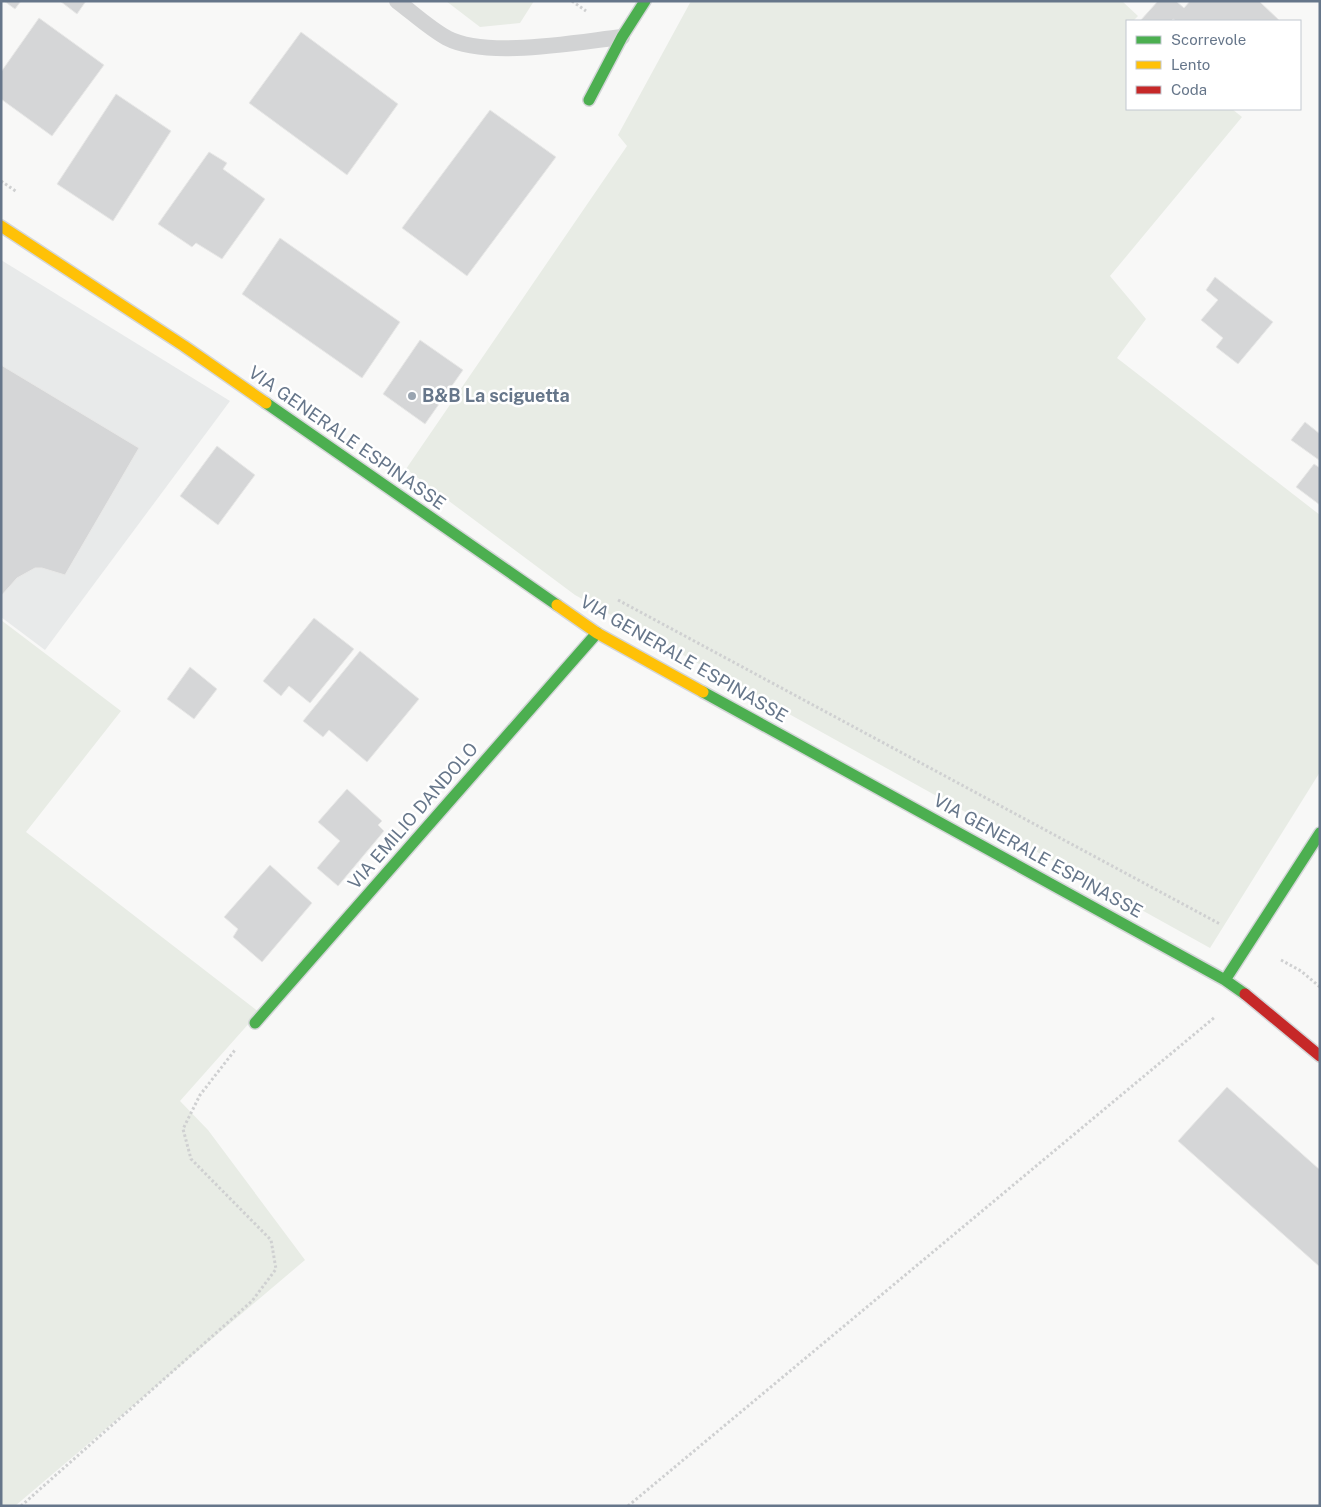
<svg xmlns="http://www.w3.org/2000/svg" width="1321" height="1507" font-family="'Public Sans',sans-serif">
	<rect width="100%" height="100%" fill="#f8f8f7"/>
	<path fill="#e8eaea" d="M 1,260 L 230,401 L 45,650 L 1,617 Z"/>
	<path fill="#e8ece5" d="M 446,1 L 534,1 L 520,23 L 480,27 Z
		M 691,1 L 1122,1 L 1138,16 L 1133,21 L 1127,21 L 1127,109 L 1232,109 L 1242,117 L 1110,276 L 1146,319 L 1117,358 L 1320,515 L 1320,772 L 1210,948 L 575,595 L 406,469 L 627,146 L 618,135 Z
		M 1,620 L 121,711 L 26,832 L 259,1012 L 180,1101 L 208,1130 L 305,1260 L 15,1506 L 1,1506 Z"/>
	<path fill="#d5d6d7" stroke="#e8e8e7" d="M 4,1 L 21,1 L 15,9 Z
		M 60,1 L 86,1 L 77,14 Z
		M 1158,1 L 1176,1 L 1184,8 L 1190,1 L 1259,1 L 1280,21 L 1176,21 L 1173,19 L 1171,21 L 1140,21 Z
		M 39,18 L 104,65 L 52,136 L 1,99 L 1,72 Z
		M 301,32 L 398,104 L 347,175 L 249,103 Z
		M 116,94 L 171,131 L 113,221 L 57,184 Z
		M 490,110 L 556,157 L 467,276 L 402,228 Z
		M 209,152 L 227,163 L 223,169 L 265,199 L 222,259 L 196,243 L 192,247 L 158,224 Z
		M 280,238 L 400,322 L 362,378 L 242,294 Z
		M 1215,277 L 1273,322 L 1238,364 L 1216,347 L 1223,338 L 1201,320 L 1218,300 L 1206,290 Z
		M 420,340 L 463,370 L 425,424 L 383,394 Z
		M 1,365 L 139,448 L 65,575 L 42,568 L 35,568 L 17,578 L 1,596 Z
		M 1305,422 L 1320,434 L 1319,460 L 1291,440 Z
		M 217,446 L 255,475 L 218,525 L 180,496 Z
		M 1314,464 L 1320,468 L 1320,505 L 1296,487 Z
		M 314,618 L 354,649 L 310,703 L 289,686 L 281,696 L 263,681 Z
		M 360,651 L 419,699 L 367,762 L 329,730 L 323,737 L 303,721 Z
		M 190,667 L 217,689 L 194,719 L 167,699 Z
		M 347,789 L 382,821 L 378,825 L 384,831 L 338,886 L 317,868 L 340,841 L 318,822 Z
		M 270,865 L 312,903 L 262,962 L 233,937 L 238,929 L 224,917 Z
		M 1227,1087 L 1320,1170 L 1320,1267 L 1178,1141 Z"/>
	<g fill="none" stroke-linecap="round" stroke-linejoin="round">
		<defs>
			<path id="fast" d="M 589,100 L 622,37 L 645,1
				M 266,403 L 557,605
				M 703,692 L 1225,980 L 1245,994
				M 1225,980 L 1320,833
				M 255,1023 L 597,633"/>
			<path id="slow" d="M 1,226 L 184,346 L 266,403
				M 557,605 L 597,633 L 703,692"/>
			<path id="jam" d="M 1245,994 L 1320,1056"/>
		</defs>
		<use href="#fast" stroke="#d4d6d8" stroke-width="14"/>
		<use href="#slow" stroke="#d4d6d8" stroke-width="14"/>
		<use href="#jam" stroke="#d4d6d8" stroke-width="14"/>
		<path stroke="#cfd0d1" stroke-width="3" stroke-dasharray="2.5 2.5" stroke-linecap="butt" d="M 572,1 L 586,11
			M 1,181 L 17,192
			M 618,600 L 1220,924
			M 1281,960 L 1301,971 L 1320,987
			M 21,1506 L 252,1301 L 276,1269 L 271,1240 L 191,1159 L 183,1129 L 200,1095 L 235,1050
			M 628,1506 L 1215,1017"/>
		<path stroke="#d2d3d4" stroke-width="16" d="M 397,1 C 413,13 429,28 447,38 C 487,59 577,42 622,37"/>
		<use href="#fast" stroke="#4caf50" stroke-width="11"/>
		<use href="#slow" stroke="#ffc107" stroke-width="11"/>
		<use href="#jam" stroke="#c62828" stroke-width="11"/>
	</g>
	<circle fill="#99a4b0" stroke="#fff" stroke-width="2" cx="412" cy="396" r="5"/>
	<g text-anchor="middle" stroke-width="5" stroke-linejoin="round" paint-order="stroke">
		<g font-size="18" font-weight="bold" fill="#66768a" stroke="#fff" text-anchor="start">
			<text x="422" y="402">B&amp;B La sciguetta</text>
		</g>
		<g font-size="18" fill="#66768a" stroke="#fff">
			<text transform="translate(347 438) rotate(35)" y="6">VIA GENERALE ESPINASSE</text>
			<text transform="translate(684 659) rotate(30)" y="6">VIA GENERALE ESPINASSE</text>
			<text transform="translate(413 816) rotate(-49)" y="6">VIA EMILIO DANDOLO</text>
			<text transform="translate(1038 856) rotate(29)" y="6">VIA GENERALE ESPINASSE</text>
		</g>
	</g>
	<rect width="1321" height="1507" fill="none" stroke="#66768a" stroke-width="5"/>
	<rect x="1126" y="20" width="175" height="90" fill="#ffffff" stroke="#c2c8d0"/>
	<rect x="1136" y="36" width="25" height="8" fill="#4caf50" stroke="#c2c8d0"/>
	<text x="1171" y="45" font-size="15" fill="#66768a">Scorrevole</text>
	<rect x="1136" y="61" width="25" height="8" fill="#ffc107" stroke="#c2c8d0"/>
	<text x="1171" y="70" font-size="15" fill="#66768a">Lento</text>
	<rect x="1136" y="86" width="25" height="8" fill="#c62828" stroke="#c2c8d0"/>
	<text x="1171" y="95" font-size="15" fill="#66768a">Coda</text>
</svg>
